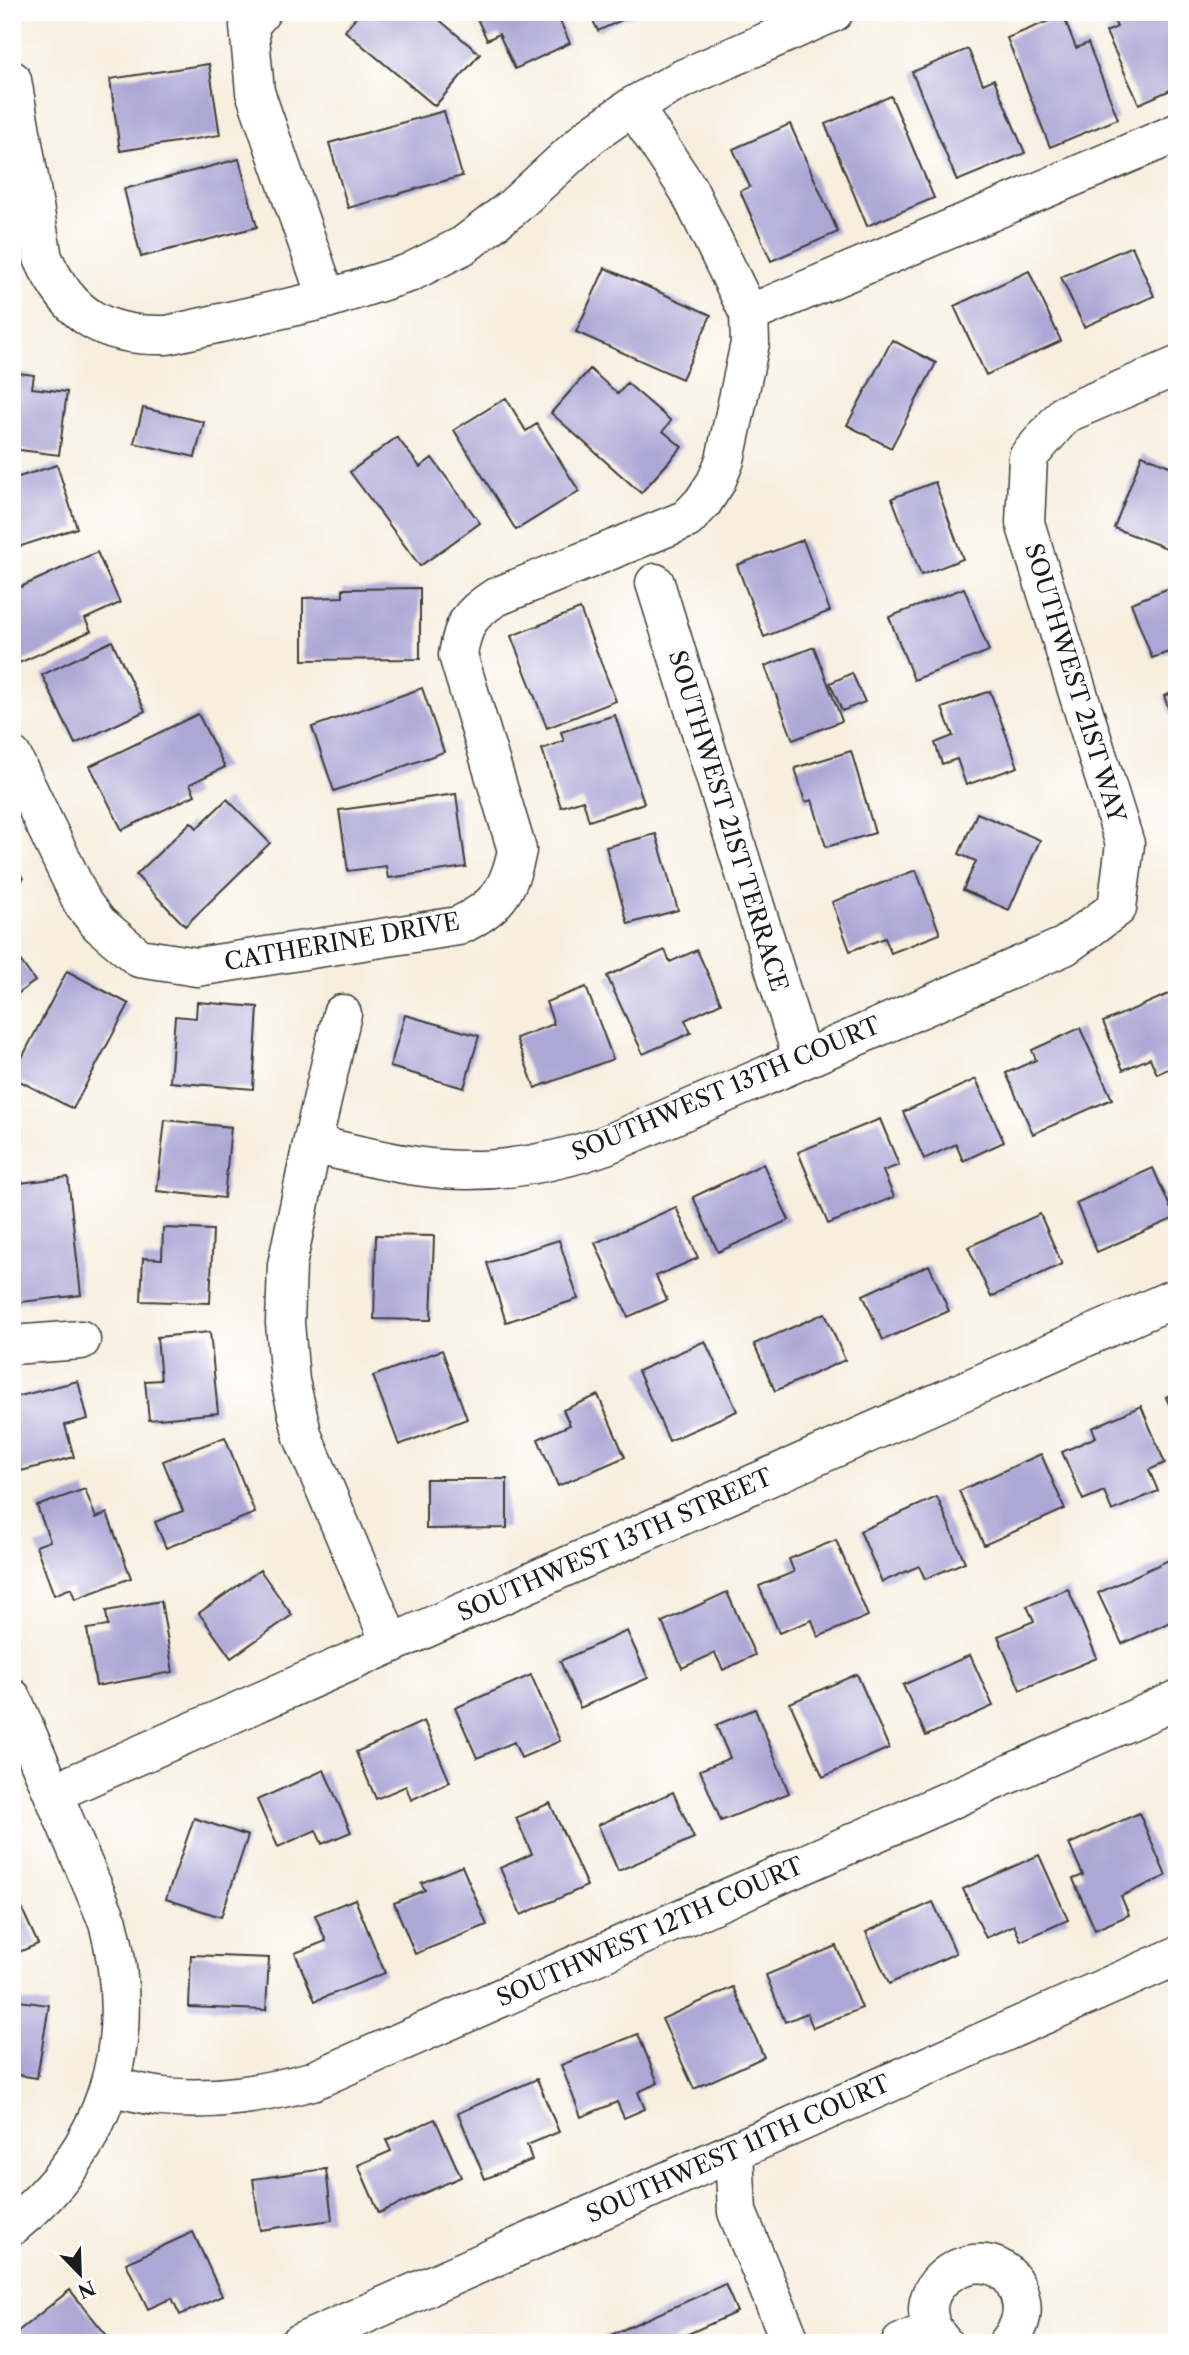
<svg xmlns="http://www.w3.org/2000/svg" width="1189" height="2355" font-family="'Libre Caslon Text',serif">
	<rect width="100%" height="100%" fill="#fff"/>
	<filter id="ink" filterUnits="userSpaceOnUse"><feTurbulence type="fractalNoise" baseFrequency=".0143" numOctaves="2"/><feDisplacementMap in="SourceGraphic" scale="14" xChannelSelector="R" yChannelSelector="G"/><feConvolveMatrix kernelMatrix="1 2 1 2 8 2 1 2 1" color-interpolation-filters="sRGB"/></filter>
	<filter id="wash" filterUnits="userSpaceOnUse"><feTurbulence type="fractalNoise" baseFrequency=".00686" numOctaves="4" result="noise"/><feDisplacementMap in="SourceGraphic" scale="28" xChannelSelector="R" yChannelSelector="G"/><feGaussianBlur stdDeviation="1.57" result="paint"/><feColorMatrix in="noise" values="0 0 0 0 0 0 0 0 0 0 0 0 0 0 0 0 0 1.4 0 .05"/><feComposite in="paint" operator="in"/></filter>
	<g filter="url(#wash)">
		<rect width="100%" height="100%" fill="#f7eede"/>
		<g id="blocks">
			<path fill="#ada7d5" d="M 360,12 L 430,12 L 480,54 L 435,106 L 345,31 Z
				M 474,12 L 556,12 L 570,43 L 515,69 L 499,34 L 487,40 Z
				M 589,12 L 639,12 L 598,31 Z
				M 1110,12 L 1177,12 L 1177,87 L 1139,104 L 1106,32 L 1117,27 Z
				M 1063,15 L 1076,48 L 1088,43 L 1118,119 L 1050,147 L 1007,38 Z
				M 968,49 L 983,84 L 994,79 L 1025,153 L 957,181 L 912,72 Z
				M 209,64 L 220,135 L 120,151 L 110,79 Z
				M 891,96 L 934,198 L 867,226 L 825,124 Z
				M 444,111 L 462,176 L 348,208 L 329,143 Z
				M 790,124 L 838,232 L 771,261 L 740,191 L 750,187 L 733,149 Z
				M 239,159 L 257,227 L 141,257 L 124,189 Z
				M 1132,246 L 1154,296 L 1084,327 L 1061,277 Z
				M 605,268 L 711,315 L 682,379 L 576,332 Z
				M 1029,271 L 1061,341 L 986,375 L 954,306 Z
				M 892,340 L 936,363 L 891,448 L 847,425 Z
				M 590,369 L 618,394 L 627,383 L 671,421 L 663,431 L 682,447 L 641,493 L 551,413 Z
				M 12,372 L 34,375 L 32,388 L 67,392 L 59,455 L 12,449 Z
				M 506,398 L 526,431 L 537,424 L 579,491 L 516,530 L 454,430 Z
				M 143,408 L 204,422 L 195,457 L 134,443 Z
				M 397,437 L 420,467 L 432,458 L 480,523 L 420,566 L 350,472 Z
				M 1142,455 L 1177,469 L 1177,552 L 1114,528 Z
				M 57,465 L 77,528 L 12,549 L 12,479 Z
				M 935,482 L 963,559 L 921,575 L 892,498 Z
				M 803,540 L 830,611 L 764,637 L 737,565 Z
				M 97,552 L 120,603 L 85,619 L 91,631 L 19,663 L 12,649 L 12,591 Z
				M 1177,585 L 1177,649 L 1152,658 L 1131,603 Z
				M 420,588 L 420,659 L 303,660 L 303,598 L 343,597 L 343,589 Z
				M 964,588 L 989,651 L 914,680 L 889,617 Z
				M 580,609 L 616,701 L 547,728 L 511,636 Z
				M 112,641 L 145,711 L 75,744 L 42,675 Z
				M 814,647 L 842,721 L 793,740 L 765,666 Z
				M 852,673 L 865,702 L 842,711 L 830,683 Z
				M 422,688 L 444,752 L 334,791 L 312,727 Z
				M 990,691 L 1018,767 L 966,785 L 957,759 L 942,764 L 935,743 L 953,736 L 942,708 Z
				M 1177,691 L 1177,729 L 1176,729 L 1164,696 Z
				M 198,714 L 225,767 L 190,784 L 195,795 L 122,830 L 90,766 Z
				M 615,715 L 644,803 L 589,821 L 583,800 L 561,807 L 542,749 L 564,741 L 561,732 Z
				M 851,751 L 875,833 L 826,847 L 812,800 L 805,802 L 795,768 Z
				M 456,794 L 466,867 L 388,878 L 386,866 L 348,871 L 339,810 Z
				M 227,799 L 270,843 L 185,926 L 136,875 L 191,822 L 197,828 Z
				M 977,813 L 1040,840 L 1009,910 L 963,890 L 976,861 L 959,854 Z
				M 656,834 L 678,910 L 628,924 L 606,847 Z
				M 12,857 L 23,879 L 12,884 Z
				M 916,870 L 940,934 L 891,953 L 885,938 L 850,951 L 832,902 Z
				M 12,949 L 35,981 L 12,998 Z
				M 665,950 L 670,962 L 697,950 L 721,1003 L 685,1020 L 691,1033 L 643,1054 L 607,976 Z
				M 67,971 L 129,1004 L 73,1109 L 12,1077 Z
				M 586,987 L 613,1059 L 535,1088 L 516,1038 L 554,1024 L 546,1002 Z
				M 1171,993 L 1177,1005 L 1177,1065 L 1157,1074 L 1150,1058 L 1123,1070 L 1103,1022 Z
				M 197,1002 L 258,1007 L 253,1089 L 170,1082 L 175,1016 L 196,1018 Z
				M 405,1015 L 479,1036 L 464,1088 L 390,1067 Z
				M 1080,1028 L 1112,1099 L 1033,1134 L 1006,1073 L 1036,1060 L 1032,1050 Z
				M 976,1079 L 1004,1142 L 963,1161 L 956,1144 L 924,1159 L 903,1112 Z
				M 880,1119 L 899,1165 L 883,1171 L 894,1197 L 828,1224 L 798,1152 Z
				M 165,1120 L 231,1127 L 224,1198 L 157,1191 Z
				M 763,1164 L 789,1220 L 718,1252 L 693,1197 Z
				M 1153,1168 L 1175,1218 L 1097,1252 L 1076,1203 Z
				M 68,1177 L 81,1295 L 13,1303 L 12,1184 Z
				M 676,1207 L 698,1258 L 656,1276 L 667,1300 L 628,1317 L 595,1243 Z
				M 1040,1214 L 1062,1264 L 991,1297 L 968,1247 Z
				M 163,1228 L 213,1230 L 210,1303 L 141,1301 L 143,1258 L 162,1259 Z
				M 376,1235 L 434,1236 L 431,1320 L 374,1319 Z
				M 559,1240 L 578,1299 L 506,1322 L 487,1263 Z
				M 929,1265 L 949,1311 L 883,1340 L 863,1295 Z
				M 825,1313 L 845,1360 L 775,1391 L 754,1344 Z
				M 210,1332 L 218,1413 L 149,1420 L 145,1381 L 161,1380 L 157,1337 Z
				M 705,1341 L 737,1411 L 669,1441 L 638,1371 Z
				M 442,1350 L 467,1419 L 399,1445 L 373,1376 Z
				M 78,1381 L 88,1419 L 65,1425 L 74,1457 L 21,1471 L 12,1438 L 12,1398 Z
				M 1177,1392 L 1177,1422 L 1166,1397 Z
				M 598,1395 L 625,1457 L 558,1486 L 538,1439 L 570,1425 L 563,1410 Z
				M 1141,1406 L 1165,1463 L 1149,1470 L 1158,1491 L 1112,1511 L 1104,1491 L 1083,1500 L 1062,1452 L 1096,1437 L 1092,1428 Z
				M 225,1437 L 255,1513 L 166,1548 L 155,1522 L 183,1511 L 163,1461 Z
				M 1041,1454 L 1065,1509 L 984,1545 L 959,1491 Z
				M 426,1479 L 507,1479 L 507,1528 L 426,1529 Z
				M 85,1489 L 96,1518 L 107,1513 L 131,1578 L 75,1599 L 71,1588 L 54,1595 L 36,1546 L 50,1541 L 37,1506 Z
				M 937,1497 L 965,1562 L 925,1579 L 919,1566 L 882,1582 L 860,1531 Z
				M 836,1540 L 868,1616 L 818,1637 L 812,1620 L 779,1633 L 759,1586 L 794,1572 L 789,1559 Z
				M 1173,1558 L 1177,1566 L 1177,1619 L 1122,1644 L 1098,1593 Z
				M 260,1570 L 292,1615 L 231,1658 L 199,1613 Z
				M 1068,1589 L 1097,1658 L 1020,1690 L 998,1636 L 1034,1621 L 1027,1606 Z
				M 727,1592 L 755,1655 L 723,1670 L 715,1653 L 682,1668 L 662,1622 Z
				M 161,1601 L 173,1672 L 96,1686 L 87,1629 L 108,1626 L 106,1611 Z
				M 627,1631 L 648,1678 L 580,1708 L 560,1661 Z
				M 970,1655 L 993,1706 L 926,1736 L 903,1685 Z
				M 857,1674 L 889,1748 L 823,1777 L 790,1703 Z
				M 531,1675 L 560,1741 L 521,1758 L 514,1742 L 477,1758 L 455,1708 Z
				M 755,1709 L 789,1793 L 721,1821 L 700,1770 L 730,1758 L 716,1725 Z
				M 424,1721 L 450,1782 L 411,1800 L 406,1786 L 376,1799 L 356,1752 Z
				M 324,1770 L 351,1832 L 322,1844 L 316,1830 L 278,1847 L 257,1800 Z
				M 673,1792 L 694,1838 L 618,1871 L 598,1825 Z
				M 550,1803 L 587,1886 L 521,1915 L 500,1868 L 532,1854 L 516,1818 Z
				M 1139,1813 L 1166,1876 L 1121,1896 L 1129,1915 L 1095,1930 L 1073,1879 L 1083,1875 L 1069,1844 Z
				M 194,1818 L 248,1836 L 221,1917 L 166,1899 Z
				M 1039,1855 L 1068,1920 L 1021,1941 L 1014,1925 L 986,1938 L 963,1889 Z
				M 462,1866 L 487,1925 L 415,1954 L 394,1903 L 425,1890 L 421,1883 Z
				M 12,1887 L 38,1944 L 12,1955 Z
				M 355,1899 L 385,1973 L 315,2001 L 295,1953 L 326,1941 L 315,1915 Z
				M 933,1902 L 956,1953 L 889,1984 L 866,1932 Z
				M 836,1946 L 862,2008 L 813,2028 L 807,2013 L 785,2022 L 766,1975 Z
				M 191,1955 L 269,1958 L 266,2010 L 189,2007 Z
				M 733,1987 L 764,2057 L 694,2089 L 662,2019 Z
				M 12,2000 L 49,2005 L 37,2078 L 12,2074 Z
				M 638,2034 L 658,2083 L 638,2092 L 645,2109 L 624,2118 L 617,2102 L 581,2117 L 561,2065 Z
				M 537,2079 L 559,2132 L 527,2145 L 532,2160 L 485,2179 L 458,2113 Z
				M 435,2119 L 461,2177 L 379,2213 L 358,2165 L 391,2151 L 386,2140 Z
				M 326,2169 L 332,2220 L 260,2230 L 253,2179 Z
				M 193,2232 L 222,2296 L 180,2315 L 172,2298 L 148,2309 L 126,2263 Z
				M 725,2284 L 737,2312 L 668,2343 L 593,2343 Z
				M 70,2290 L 113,2343 L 16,2343 L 12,2336 Z"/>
		</g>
	</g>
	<g filter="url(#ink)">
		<use href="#blocks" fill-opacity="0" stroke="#3d3c39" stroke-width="2"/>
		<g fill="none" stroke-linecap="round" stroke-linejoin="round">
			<defs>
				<path id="minor" d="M 261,12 L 249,26 L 255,92 L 327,299
					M 12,80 L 43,258 C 69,316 104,337 167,335 L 327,299 L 409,273 L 464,245 L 512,208 L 590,136 L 633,106 L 680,80 L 834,12
					M 749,314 L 1177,133
					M 655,583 L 802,1058
					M 12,756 L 83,904 L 99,924 L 139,958 L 197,967 L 458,926 C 496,908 509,891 517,850 L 458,655 C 463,624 469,614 496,597 L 687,519 L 703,502 L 716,482 L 725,460 L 750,343 L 749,314 L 688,189 L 633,106
					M 342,1014 L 312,1144 L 287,1265 L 285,1323 L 290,1381 L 303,1437 L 391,1644
					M 312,1144 C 346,1152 381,1161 416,1166 C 480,1176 546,1166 606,1145 L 1065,946 L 1117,908 L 1125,844 L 1025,523 L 1028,457 L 1065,414 L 1177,366
					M 12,1345 L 81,1340
					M 12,1698 L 108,1922 C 139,2041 109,2148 12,2226
					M 53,1793 L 1177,1297
					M 110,2086 C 127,2090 145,2095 163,2097 C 215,2102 262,2094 312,2081 L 1177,1700
					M 734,2151 L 737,2212 L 791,2343
					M 300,2343 L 1177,1956
					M 901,2343 L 933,2329
					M 943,2343 C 888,2283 1001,2225 1020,2297 C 1025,2315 1019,2329 1008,2343"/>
			</defs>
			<use href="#minor" stroke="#3d3c39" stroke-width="41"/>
			<use href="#minor" stroke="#fff" stroke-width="38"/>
		</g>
	</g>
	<g text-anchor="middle" stroke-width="5" stroke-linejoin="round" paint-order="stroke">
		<g font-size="24" fill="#1c1c1c" stroke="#fff">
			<text transform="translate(1075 683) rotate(73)" y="8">SOUTHWEST 21ST WAY</text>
			<text transform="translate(728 821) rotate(73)" y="8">SOUTHWEST 21ST TERRACE</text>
			<text transform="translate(342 942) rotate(-10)" y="8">CATHERINE DRIVE</text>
			<text transform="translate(726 1089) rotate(-23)" y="8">SOUTHWEST 13TH COURT</text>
			<text transform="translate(615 1545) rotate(-24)" y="8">SOUTHWEST 13TH STREET</text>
			<text transform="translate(650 1932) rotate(-24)" y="8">SOUTHWEST 12TH COURT</text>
			<text transform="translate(738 2149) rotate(-24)" y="8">SOUTHWEST 11TH COURT</text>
		</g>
	</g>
	<rect width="1189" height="2355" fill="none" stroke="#fff" stroke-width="42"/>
	<g transform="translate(80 2274) rotate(157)" stroke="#ffffff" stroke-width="5" paint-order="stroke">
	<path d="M0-5L12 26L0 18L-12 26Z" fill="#1c1c1c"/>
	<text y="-10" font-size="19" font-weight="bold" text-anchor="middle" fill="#1c1c1c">N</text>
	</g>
</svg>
